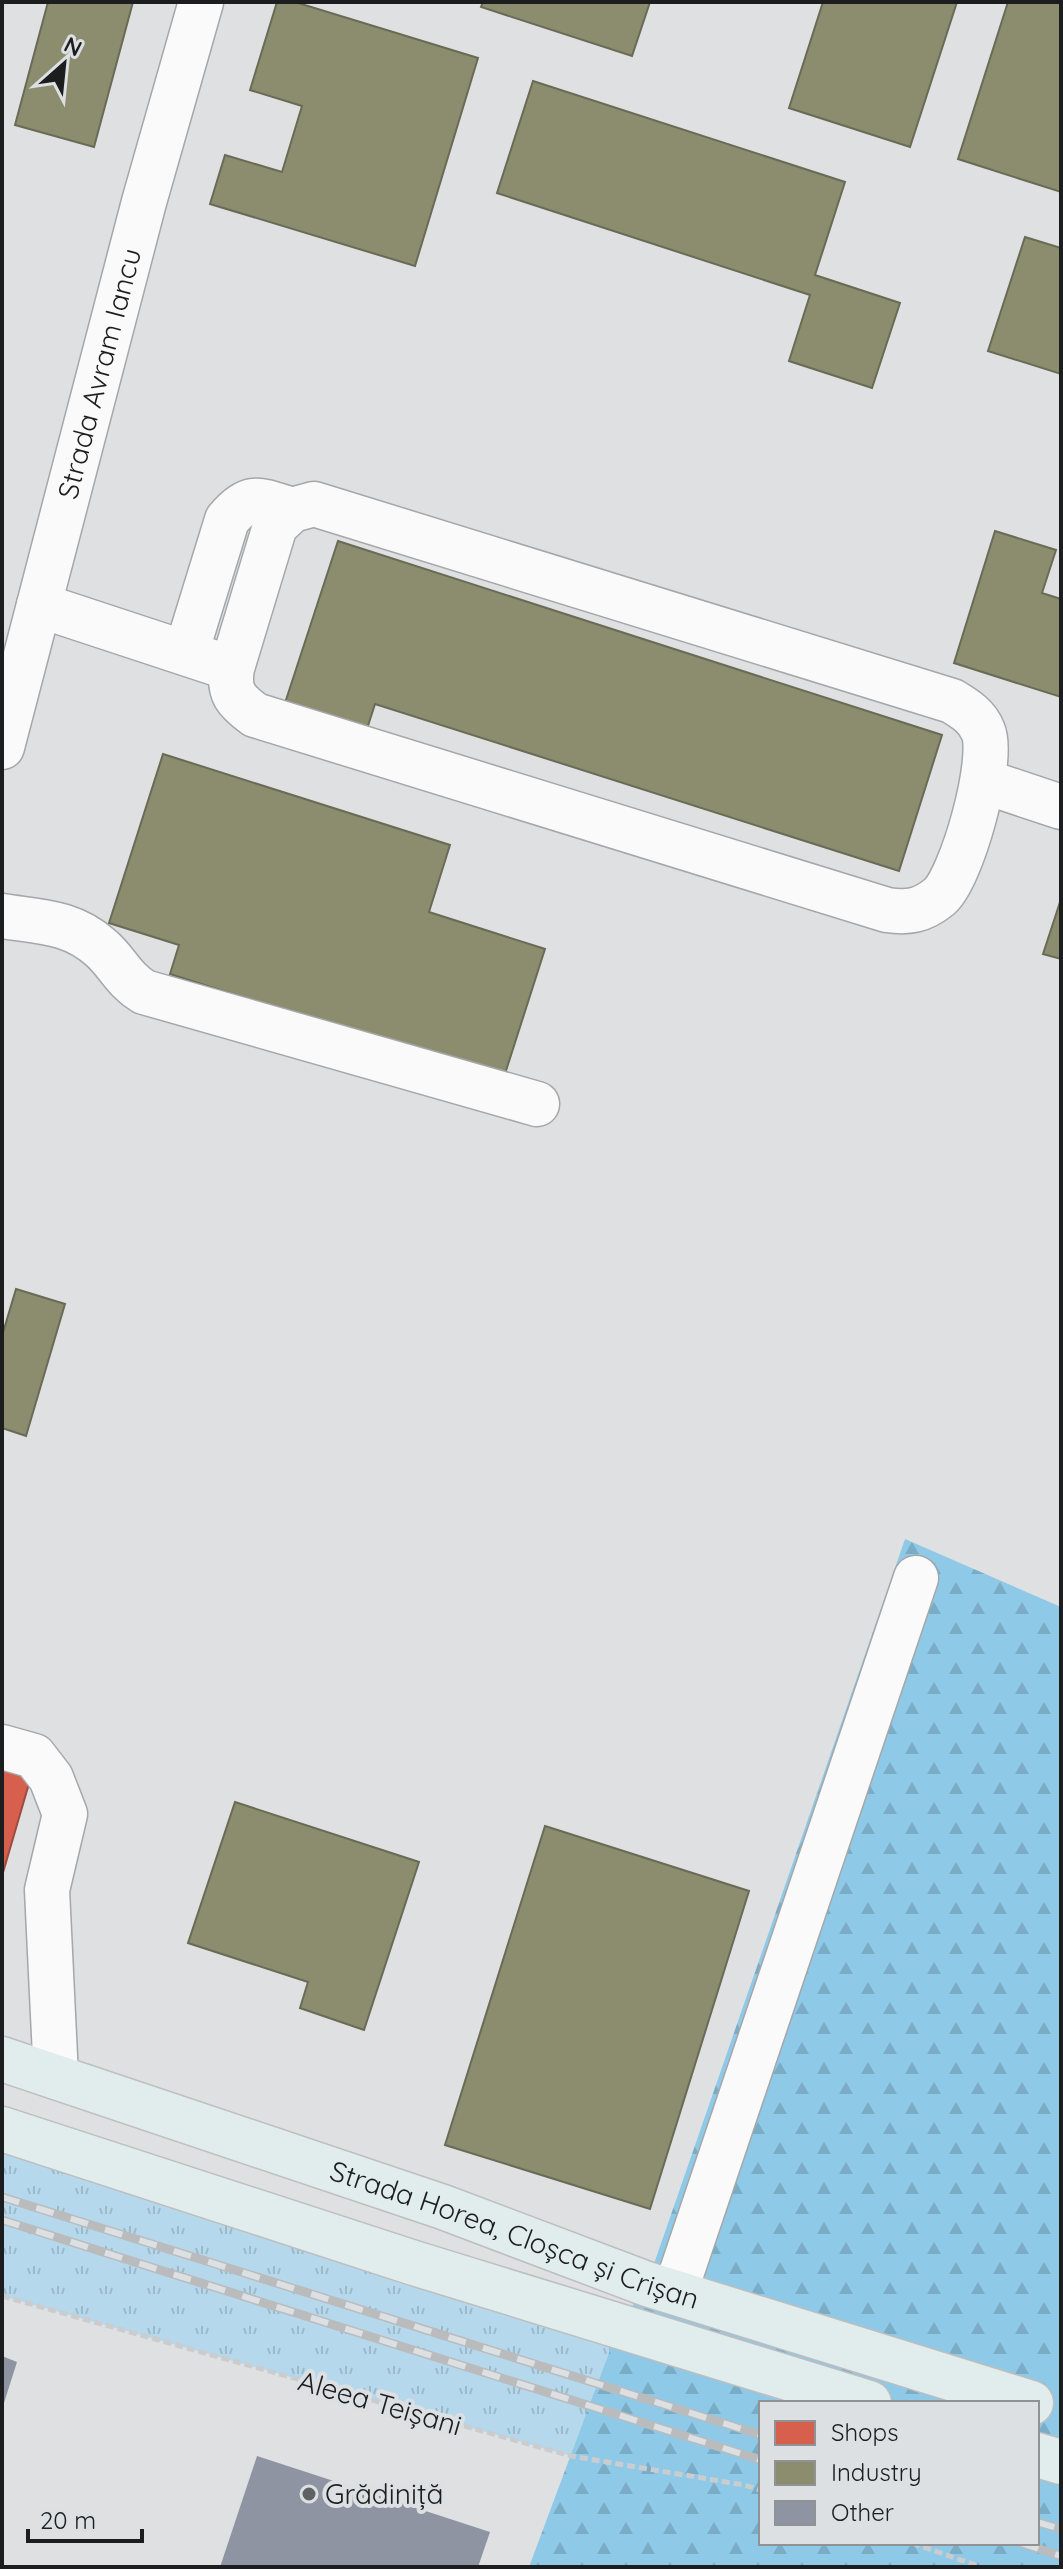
<svg xmlns="http://www.w3.org/2000/svg" width="1063" height="2569" font-family="Quicksand,sans-serif">
	<defs>
		<pattern id="grass-tufts" width="24" height="20" patternUnits="userSpaceOnUse" patternTransform="scale(2)"><rect width="24" height="20" fill="#b6d8ec"/><path d="M3 7l-1-3M5 7V3M7 7l1-3M15 17l-1-3M17 17v-4M19 17l1-3" fill="none" stroke="#9cb9ca"/></pattern>
		<pattern id="forest-firs" width="22" height="20" patternUnits="userSpaceOnUse" patternTransform="scale(2)"><rect width="22" height="20" fill="#8ec9e7"/><path d="M5 1l3.5 6h-7zM16 11l3.5 6h-7z" fill="#7aacc6"/></pattern>
	</defs>
	<rect width="100%" height="100%" fill="#dee0e2"/>
	<path fill="url(#grass-tufts)" d="M 2,2129 L 619,2326 L 571,2456 L 2,2296 Z"/>
	<path fill="url(#forest-firs)" fill-rule="evenodd" d="M 905,1539 L 1061,1607 L 1061,2567 L 529,2567 L 619,2326 L 647,2284 ZM 761,2403 L 1037,2403 L 1037,2543 L 761,2543 Z"/>
	<path fill="#d6604d" stroke="#9e4c3f" stroke-width="2" d="M 2,1753 L 35,1763 L 2,1876 Z"/>
	<path fill="#8c8c6e" stroke="#6a6b56" stroke-width="2" d="M 48,2 L 133,2 L 94,147 L 15,125 Z
		M 277,2 L 295,2 L 478,58 L 415,266 L 210,204 L 225,155 L 282,172 L 302,106 L 250,90 Z
		M 483,2 L 650,2 L 632,56 L 481,7 Z
		M 823,2 L 957,2 L 910,147 L 789,108 Z
		M 1008,2 L 1061,2 L 1061,192 L 958,159 Z
		M 533,81 L 845,182 L 815,275 L 900,303 L 872,388 L 789,361 L 810,295 L 497,193 Z
		M 1025,237 L 1061,248 L 1061,374 L 988,351 Z
		M 995,531 L 1056,550 L 1042,593 L 1061,599 L 1061,697 L 954,663 Z
		M 338,541 L 942,735 L 899,871 L 375,704 L 366,732 L 284,706 Z
		M 163,754 L 450,845 L 429,912 L 545,949 L 503,1080 L 170,974 L 179,945 L 109,923 Z
		M 1061,899 L 1061,959 L 1043,954 Z
		M 16,1289 L 65,1304 L 26,1436 L 2,1428 L 2,1336 Z
		M 235,1802 L 419,1862 L 364,2030 L 300,2008 L 308,1982 L 188,1943 Z
		M 545,1826 L 749,1891 L 650,2209 L 445,2145 Z"/>
	<path fill="#8e94a2" d="M 2,2356 L 17,2362 L 3,2406 L 2,2405 Z
		M 257,2456 L 490,2532 L 478,2567 L 220,2567 Z"/>
	<g fill="none" stroke-linecap="round" stroke-linejoin="round">
		<defs>
			<g id="minor">
				<path d="M 314,504 L 952,701 C 965,709 977,716 983,731 C 995,758 962,878 939,897 C 922,911 908,913 887,910 L 255,715 C 236,701 228,693 232,668 L 275,526 L 292,510 Z"/>
				<path d="M 39,605 L 215,663"/>
				<path d="M 186,653 L 227,520 C 250,492 260,500 292,510"/>
				<path id="s1" d="M 2,747 L 144,202 L 201,2"/>
				<path d="M 983,781 L 1061,807"/>
				<path d="M 2,916 C 40,922 71,921 101,948 C 118,963 123,979 144,992 L 537,1104"/>
				<path d="M 2,1747 L 34,1756 L 51,1778 L 65,1814 L 47,1890 L 56,2077"/>
				<path d="M 675,2292 L 916,1578"/>
			</g>
			<g id="major">
				<path id="s2" d="M 2,2059 L 443,2207 L 647,2284 L 1031,2403"/>
				<path d="M 2,2129 L 414,2263 L 869,2403"/>
				<path d="M 1037,2455 L 1061,2462"/>
			</g>
		</defs>
		<use href="#minor" stroke="#a5a7a8" stroke-width="47"/>
		<use href="#major" stroke="#bdbebf" stroke-width="47"/>
		<path stroke="#cbcccd" stroke-width="5" stroke-dasharray="8 4" stroke-linecap="butt" d="M 2,2296 L 571,2456 L 744,2485 L 761,2490
			M 912,2543 L 981,2567"/>
		<use href="#minor" stroke="#fafafb" stroke-width="44"/>
		<use href="#major" stroke="#e1eced" stroke-width="44"/>
		<defs>
			<path id="rail" d="M 2,2197 L 761,2435
				M 2,2220 L 761,2460
				M 1037,2522 L 1061,2529
				M 1021,2543 L 1061,2556"/>
		</defs>
		<use href="#rail" stroke="#babbbc" stroke-width="9"/>
		<use href="#rail" stroke="#dde0e3" stroke-width="6" stroke-dasharray="18" stroke-linecap="butt"/>
	</g>
	<circle fill="#606163" stroke="#dde0e3" stroke-width="3" cx="309" cy="2494" r="8"/>
	<g text-anchor="middle" stroke-width="8" stroke-linejoin="round" paint-order="stroke">
		<g font-size="28" fill="#1c1d1e" stroke="#dde0e3">
			<text dy="10" stroke="none"><textPath href="#s1" startOffset="386">Strada Avram Iancu</textPath></text>
			<text dy="10" stroke="none"><textPath href="#s2" startOffset="542">Strada Horea, Cloșca și Crișan</textPath></text>
			<text transform="translate(380 2403) rotate(16)" y="10">Aleea Teișani</text>
		</g>
		<g font-size="28" fill="#1c1d1e" stroke="#dde0e3" text-anchor="start">
			<text x="325" y="2504">Grădiniță</text>
		</g>
	</g>
	<rect width="1063" height="2569" fill="none" stroke="#1c1d1e" stroke-width="8"/>
	<rect x="759" y="2401" width="280" height="144" fill="#dde0e3" stroke="#909294" stroke-width="2"/>
	<rect x="775" y="2421" width="40" height="24" fill="#d6604d" stroke="#909294" stroke-width="2"/>
	<text x="831" y="2441" font-size="24" fill="#1c1d1e">Shops</text>
	<rect x="775" y="2461" width="40" height="24" fill="#8c8c6e" stroke="#909294" stroke-width="2"/>
	<text x="831" y="2481" font-size="24" fill="#1c1d1e">Industry</text>
	<rect x="775" y="2501" width="40" height="24" fill="#8e94a2" stroke="#909294" stroke-width="2"/>
	<text x="831" y="2521" font-size="24" fill="#1c1d1e">Other</text>
	<g transform="translate(64 64) rotate(27)" stroke="#dde0e3" stroke-width="6" paint-order="stroke">
	<path d="M0-6L14 30L0 20L-14 30Z" fill="#1c1d1e"/>
	<text y="-12" font-size="22" font-weight="bold" text-anchor="middle" fill="#1c1d1e">N</text>
	</g>
	<path d="M28 2529v12h114v-12" fill="none" stroke="#1c1d1e" stroke-width="4"/>
	<text x="40" y="2529" font-size="24" fill="#1c1d1e" stroke="#dde0e3" stroke-width="6" paint-order="stroke">20 m</text>
</svg>
